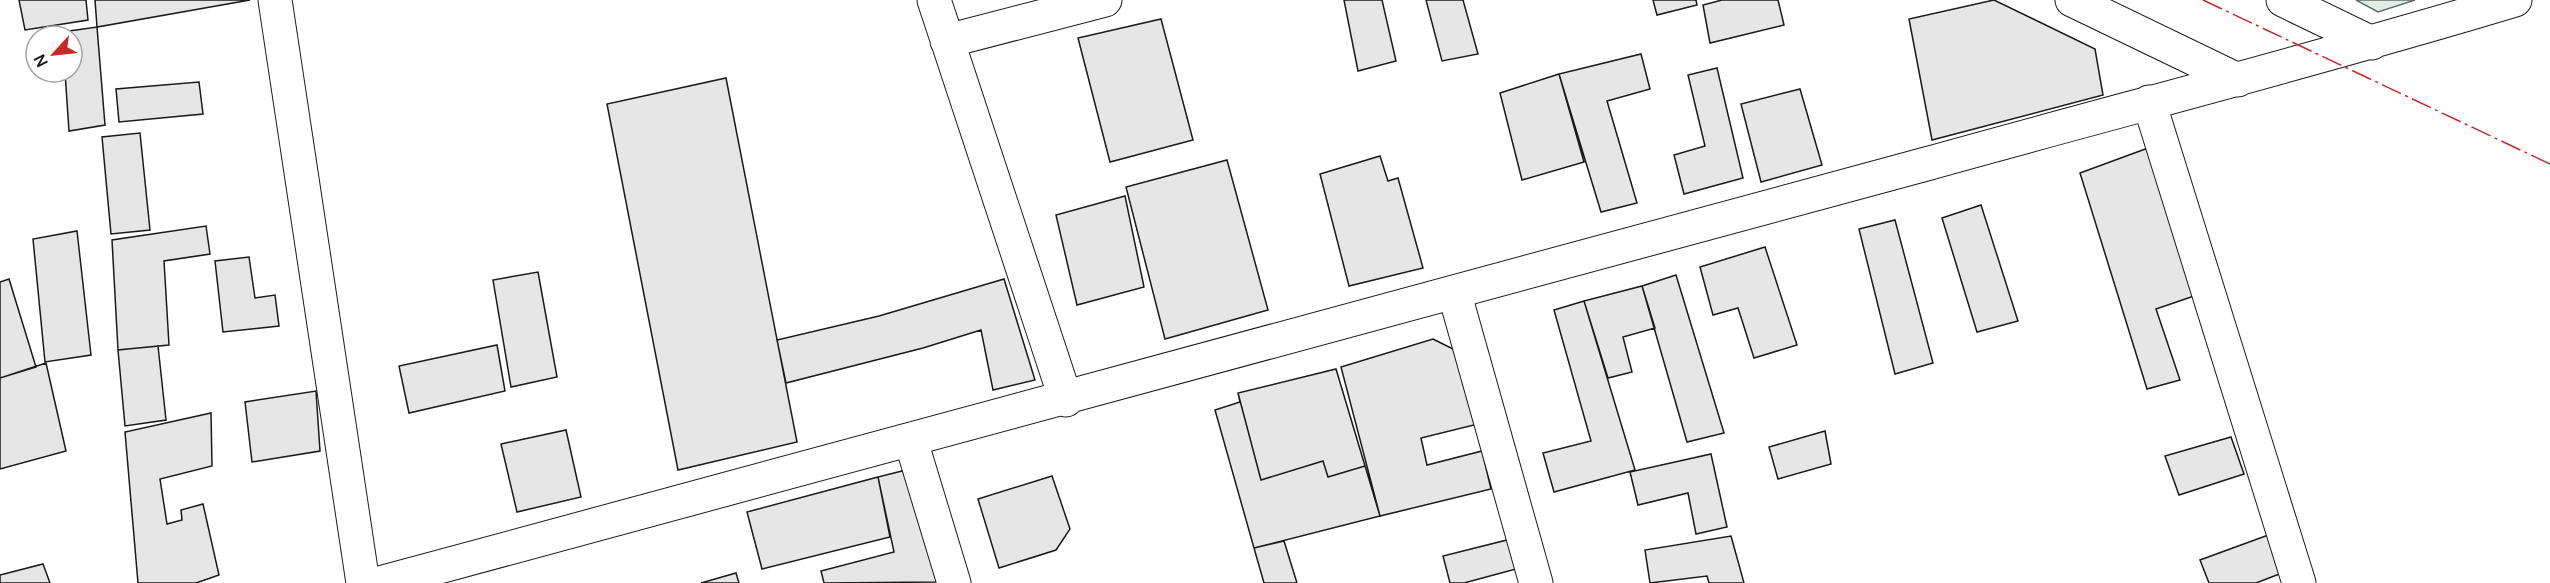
<svg xmlns="http://www.w3.org/2000/svg" width="2550" height="583" font-family="Manrope,sans-serif">
	<rect width="100%" height="100%" fill="#fff"/>
	<path fill="#e0efe3" stroke="#6a6a6a" stroke-width="1.5" d="M 2356,0 L 2415,0 L 2378,12 Z"/>
	<path fill="#e6e6e6" stroke="#1a1a1a" stroke-width="1.5" d="M 19,0 L 86,0 L 88,20 L 25,30 Z
		M 95,0 L 250,0 L 97,27 Z
		M 1344,0 L 1382,0 L 1396,61 L 1358,71 Z
		M 1426,0 L 1463,0 L 1478,54 L 1442,61 Z
		M 1653,0 L 1696,0 L 1697,5 L 1657,15 Z
		M 1722,0 L 1778,0 L 1784,25 L 1710,43 L 1703,5 Z
		M 1994,0 L 2095,49 L 2103,95 L 1932,140 L 1909,19 Z
		M 1161,19 L 1193,140 L 1110,162 L 1078,38 Z
		M 97,27 L 105,125 L 69,131 L 65,72 L 72,72 L 72,36 L 62,36 L 62,32 Z
		M 1641,54 L 1650,89 L 1607,101 L 1637,203 L 1601,212 L 1559,74 Z
		M 1717,68 L 1743,178 L 1684,194 L 1674,155 L 1705,146 L 1688,75 Z
		M 1559,74 L 1584,162 L 1522,180 L 1500,93 Z
		M 726,78 L 797,442 L 678,470 L 607,104 Z
		M 199,82 L 203,114 L 119,122 L 116,89 Z
		M 1800,89 L 1822,165 L 1761,182 L 1741,104 Z
		M 140,133 L 150,230 L 111,234 L 102,137 Z
		M 2148,148 L 2194,296 L 2156,309 L 2180,380 L 2147,389 L 2080,173 Z
		M 1380,156 L 1388,181 L 1398,178 L 1423,268 L 1349,286 L 1320,174 Z
		M 1227,160 L 1268,310 L 1165,339 L 1126,187 Z
		M 1125,196 L 1144,287 L 1077,305 L 1056,215 Z
		M 1981,205 L 2018,321 L 1977,332 L 1942,218 Z
		M 1895,220 L 1933,363 L 1895,374 L 1859,229 Z
		M 206,226 L 210,254 L 164,261 L 169,345 L 118,350 L 112,240 Z
		M 77,231 L 91,355 L 45,362 L 33,239 Z
		M 1765,247 L 1797,345 L 1754,358 L 1738,308 L 1713,315 L 1700,267 Z
		M 249,257 L 255,298 L 275,295 L 279,326 L 223,332 L 215,261 Z
		M 538,272 L 557,377 L 511,387 L 493,280 Z
		M 1676,275 L 1724,433 L 1687,442 L 1642,286 Z
		M 9,279 L 36,367 L 0,378 L 0,282 Z
		M 1004,279 L 1035,380 L 993,390 L 981,330 L 923,348 L 786,383 L 777,340 L 879,316 Z
		M 1642,286 L 1655,328 L 1623,337 L 1632,372 L 1608,378 L 1584,301 Z
		M 1584,301 L 1635,470 L 1554,492 L 1543,453 L 1591,441 L 1554,310 Z
		M 1433,339 L 1463,354 L 1478,424 L 1421,438 L 1427,465 L 1482,451 L 1491,489 L 1380,516 L 1341,367 Z
		M 497,345 L 505,391 L 409,413 L 399,366 Z
		M 158,346 L 166,420 L 125,426 L 118,350 Z
		M 46,363 L 66,451 L 0,469 L 0,378 Z
		M 1336,369 L 1365,466 L 1328,477 L 1323,461 L 1261,480 L 1238,393 Z
		M 1336,369 L 1380,516 L 1254,548 L 1215,410 L 1240,402 L 1238,393 Z
		M 316,391 L 320,451 L 252,462 L 245,402 Z
		M 211,413 L 212,466 L 160,479 L 167,524 L 182,520 L 181,510 L 203,504 L 219,575 L 196,583 L 138,583 L 125,432 Z
		M 566,430 L 581,497 L 517,512 L 501,444 Z
		M 1825,431 L 1831,464 L 1778,479 L 1769,447 Z
		M 2231,437 L 2244,474 L 2179,495 L 2165,456 Z
		M 1711,454 L 1727,527 L 1696,534 L 1688,493 L 1638,505 L 1630,472 Z
		M 910,469 L 937,582 L 824,583 L 821,571 L 894,552 L 878,477 Z
		M 1052,476 L 1070,529 L 1056,550 L 999,568 L 978,499 Z
		M 878,477 L 890,537 L 762,569 L 747,512 Z
		M 2271,534 L 2282,573 L 2256,583 L 2209,583 L 2200,560 Z
		M 1731,536 L 1744,583 L 1709,583 L 1707,576 L 1650,583 L 1645,550 Z
		M 1507,540 L 1516,569 L 1464,583 L 1450,583 L 1443,556 Z
		M 1284,541 L 1297,583 L 1264,583 L 1254,548 Z
		M 43,564 L 50,583 L 0,583 L 0,575 Z
		M 736,573 L 739,583 L 701,583 Z"/>
	<g fill="none" stroke-linecap="round" stroke-linejoin="round">
		<defs>
			<path id="minor" d="M 275,0 L 363,583
				M 934,0 L 1066,400
				M 2072,0 L 2238,80
				M 2283,0 L 2372,43
				M 947,41 L 1105,0
				M 2149,102 L 2299,583
				M 1455,295 L 1536,583
				M 911,441 L 954,583
				M 380,583 C 896,445 1412,307 1926,164 C 2123,109 2320,59 2515,0"/>
		</defs>
		<use href="#minor" stroke="#1a1a1a" stroke-width="35"/>
		<use href="#minor" stroke="#fff" stroke-width="33"/>
		<path stroke="#c62828" stroke-width="1.5" stroke-dasharray="21 4.5 3 4.5" stroke-linecap="butt" d="M 2203,0 L 2550,164"/>
	</g>
	<g transform="translate(54 54) rotate(243)"><circle r="28" fill="#ffffff" stroke="#a3a3a3" stroke-width="1.5"/>
	<path d="M0-4.5L10 22L0 15L-10 22Z" fill="#c62828"/>
	<text y="-9" font-size="16" font-weight="bold" text-anchor="middle" fill="#1a1a1a">N</text>
	</g>
</svg>
